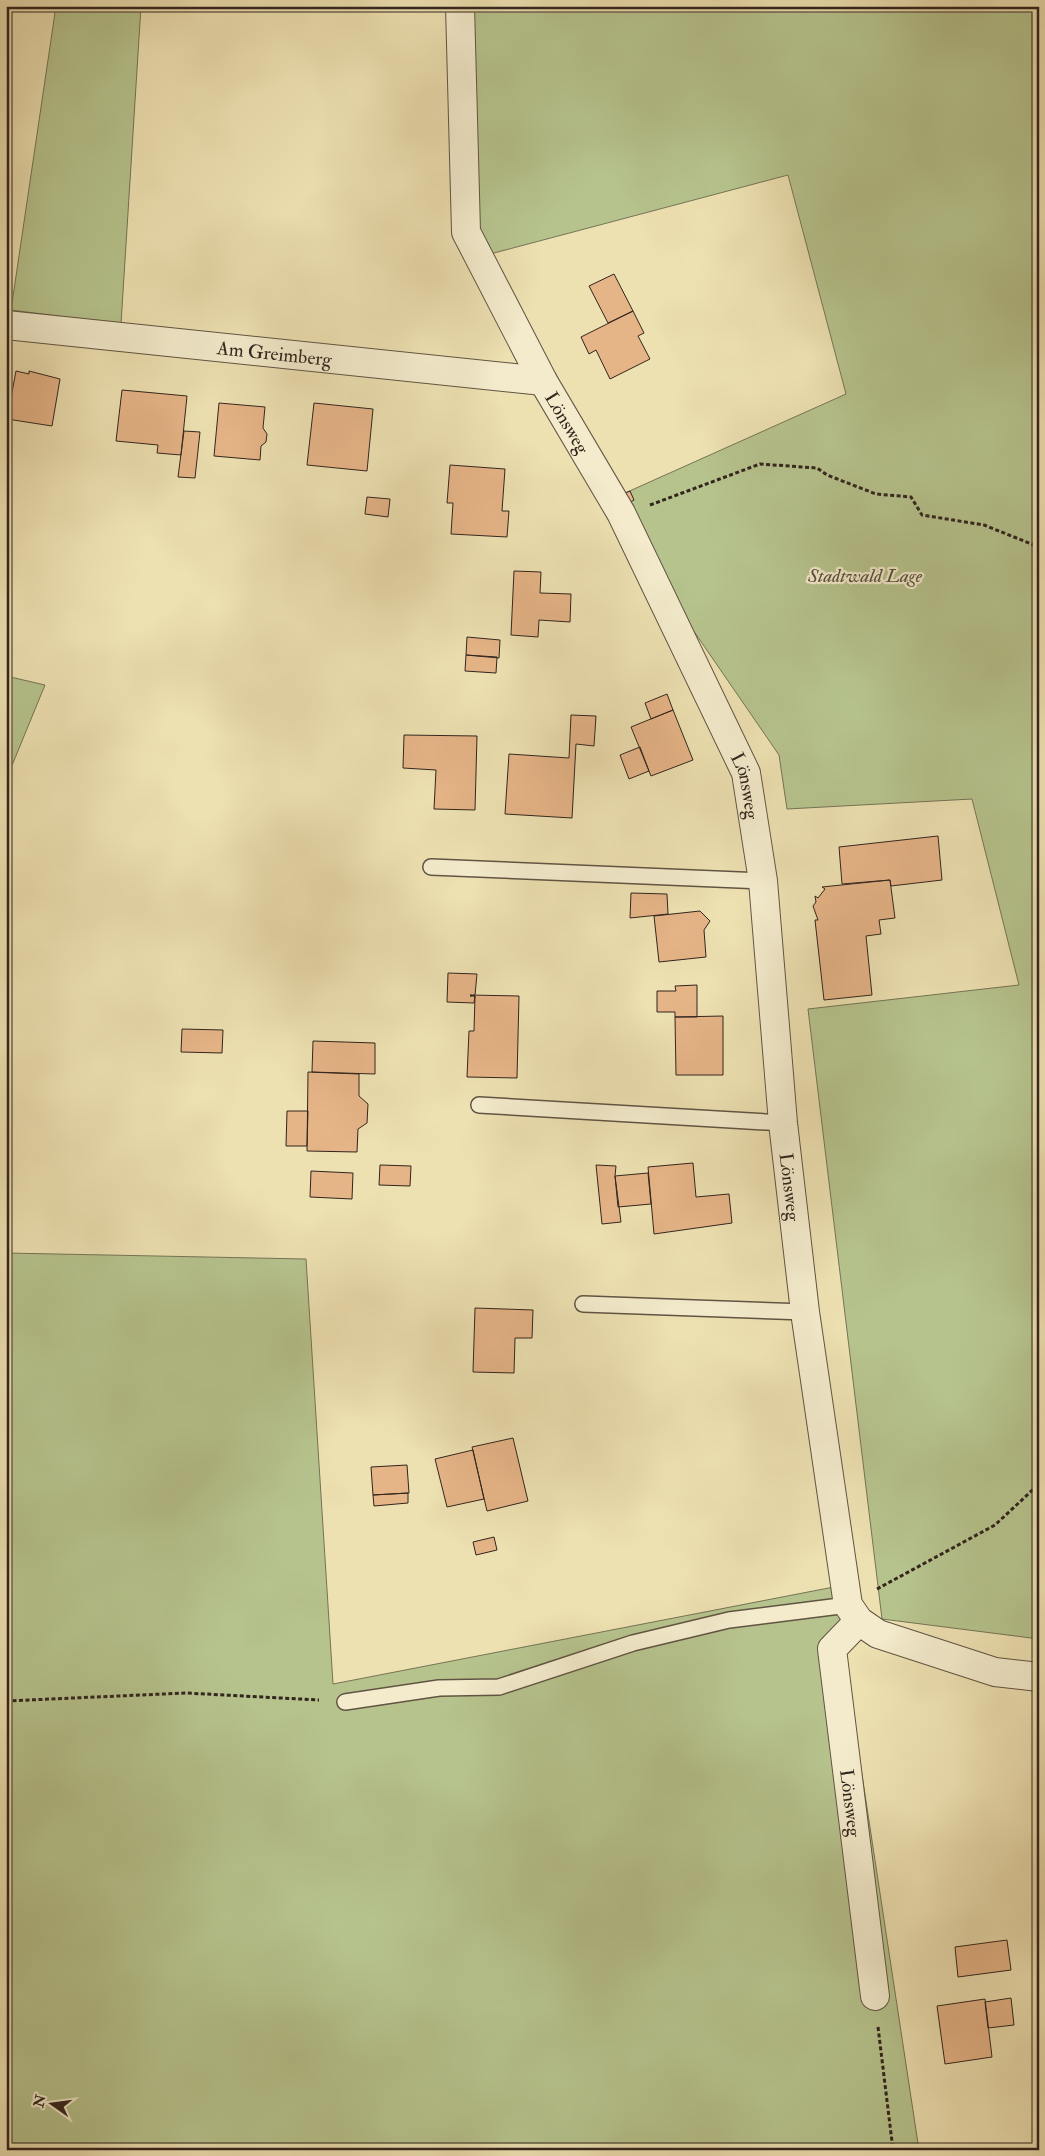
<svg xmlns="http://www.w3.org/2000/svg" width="1045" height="2156" font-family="'IM FELL Double Pica',serif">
	<rect width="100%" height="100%" fill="#ede0b1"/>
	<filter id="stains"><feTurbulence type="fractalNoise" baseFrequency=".004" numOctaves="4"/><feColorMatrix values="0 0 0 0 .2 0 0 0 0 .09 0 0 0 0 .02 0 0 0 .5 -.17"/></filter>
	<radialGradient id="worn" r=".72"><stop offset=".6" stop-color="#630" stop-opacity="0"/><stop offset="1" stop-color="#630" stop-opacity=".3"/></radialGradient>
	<path fill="#b6c38d" stroke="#747456" d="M 56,6 L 141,6 L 121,324 L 11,310 Z
		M 463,6 L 1039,6 L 1039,1639 L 882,1619 L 808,1009 L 1019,985 L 972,799 L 787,809 L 779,755 L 605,502 L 846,394 L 788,175 L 479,257 Z
		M 6,676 L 45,685 L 6,780 Z
		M 6,1253 L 306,1259 L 333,1684 L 839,1586 L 842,1643 L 919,2150 L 6,2150 Z"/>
	<path fill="#e5b487" stroke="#32251e" d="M 614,274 L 633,311 L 608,323 L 589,286 Z
		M 633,311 L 644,333 L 638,336 L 650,359 L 610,379 L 596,350 L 589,354 L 581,337 Z
		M 16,371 L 29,374 L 29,371 L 60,379 L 52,426 L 7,419 Z
		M 122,390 L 187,396 L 181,455 L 157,453 L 158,445 L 116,441 Z
		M 219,403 L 265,407 L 263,428 L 267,434 L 266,442 L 261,446 L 260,460 L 214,456 Z
		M 314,403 L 373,409 L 367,471 L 307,465 Z
		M 184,431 L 200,432 L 195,478 L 178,477 Z
		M 450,465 L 505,469 L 502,511 L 509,511 L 507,537 L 451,534 L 453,503 L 447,503 Z
		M 630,491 L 634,500 L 625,505 L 621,495 Z
		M 367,497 L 390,499 L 388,517 L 365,514 Z
		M 514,571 L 541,572 L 540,593 L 571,594 L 570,622 L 539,620 L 538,637 L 511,635 Z
		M 467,637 L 500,640 L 499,658 L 466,655 Z
		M 466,655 L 497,657 L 496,673 L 465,671 Z
		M 667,694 L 673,710 L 651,719 L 645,703 Z
		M 673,710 L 693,760 L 651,776 L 631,727 Z
		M 571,715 L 596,716 L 594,746 L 576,744 L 572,818 L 505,814 L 509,754 L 569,758 Z
		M 404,735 L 477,736 L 475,810 L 434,809 L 436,770 L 403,768 Z
		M 640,747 L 649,771 L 629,779 L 620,755 Z
		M 938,836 L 942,880 L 891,886 L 890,880 L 842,884 L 839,847 Z
		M 890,880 L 895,918 L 879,920 L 881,934 L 866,936 L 872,995 L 824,1000 L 815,920 L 818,920 L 813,906 L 816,902 L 815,896 L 818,898 L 825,889 L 822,887 Z
		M 631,893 L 667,894 L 668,914 L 630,918 Z
		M 700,911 L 710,921 L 704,930 L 706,957 L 659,962 L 654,916 Z
		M 448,973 L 477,974 L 475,995 L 470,996 L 475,996 L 474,1003 L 447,1002 Z
		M 697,985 L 697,1017 L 675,1017 L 675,1012 L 657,1012 L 657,991 L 676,991 L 675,986 Z
		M 470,995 L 519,996 L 517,1078 L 467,1077 L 469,1031 L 474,1031 L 475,996 Z
		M 723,1016 L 723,1075 L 676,1075 L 675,1017 Z
		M 182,1029 L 223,1030 L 222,1053 L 181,1052 Z
		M 313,1041 L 375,1043 L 375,1074 L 312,1072 Z
		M 308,1072 L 359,1074 L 359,1096 L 368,1104 L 367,1123 L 358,1129 L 357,1152 L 307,1151 Z
		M 287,1111 L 308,1111 L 307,1146 L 286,1146 Z
		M 693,1163 L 696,1197 L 729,1194 L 732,1223 L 654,1234 L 648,1167 Z
		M 380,1165 L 411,1166 L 410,1186 L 379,1185 Z
		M 596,1165 L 616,1166 L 615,1176 L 621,1222 L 602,1224 Z
		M 311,1171 L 353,1173 L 352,1199 L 310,1197 Z
		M 648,1173 L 651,1204 L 618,1207 L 615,1176 Z
		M 475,1308 L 533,1310 L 532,1338 L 515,1338 L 514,1373 L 473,1372 Z
		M 513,1438 L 528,1501 L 487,1511 L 472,1447 Z
		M 473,1450 L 484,1499 L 447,1507 L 435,1459 Z
		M 407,1465 L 409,1493 L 373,1495 L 371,1467 Z
		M 408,1493 L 408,1503 L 374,1506 L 373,1495 Z
		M 494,1537 L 497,1550 L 476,1555 L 473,1542 Z
		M 1007,1940 L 1011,1970 L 958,1977 L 955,1947 Z
		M 1011,1998 L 1014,2025 L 988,2028 L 985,2002 Z
		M 985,1999 L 992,2057 L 945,2064 L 937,2006 Z"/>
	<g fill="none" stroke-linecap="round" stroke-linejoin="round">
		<defs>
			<path id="service" d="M 431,867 L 763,881
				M 479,1105 L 783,1123
				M 583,1304 L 805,1312
				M 345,1702 L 439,1688 L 499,1687 L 633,1643 L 729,1620 L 848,1605"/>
			<g id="minor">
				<path id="s1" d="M 460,6 L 466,232 L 543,381 L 621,513 L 746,773 L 763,881 L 783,1123 L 805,1312 L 848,1605 L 859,1621 L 878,1634 L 995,1672 L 1039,1677"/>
				<path id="s2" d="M 6,325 L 543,381"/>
				<path id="s3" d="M 859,1621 L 832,1649 L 875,1996"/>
			</g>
		</defs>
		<use href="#service" stroke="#615443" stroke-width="18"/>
		<use href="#minor" stroke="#615443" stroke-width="30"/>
		<path stroke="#32251e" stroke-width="3" stroke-dasharray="4 2.5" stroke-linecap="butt" d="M 650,505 L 760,464 L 817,468 L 827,475 L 876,494 L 911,497 L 922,515 L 984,525 L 1039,547
			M 877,1589 L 995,1525 L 1039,1484
			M 6,1701 L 186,1693 L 319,1700
			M 878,2027 L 893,2150
			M 6,2146 L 7,2150"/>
		<use href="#service" stroke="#f3ebcc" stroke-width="15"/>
		<use href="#minor" stroke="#f3ebcc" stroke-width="28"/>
	</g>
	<g text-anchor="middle" stroke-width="4.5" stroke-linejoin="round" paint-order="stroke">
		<g font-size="19" fill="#32251e" stroke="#f3ebcc">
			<text dy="7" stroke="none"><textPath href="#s2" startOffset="270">Am Greimberg</textPath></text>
			<text dy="7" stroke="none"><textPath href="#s1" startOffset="442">Lönsweg</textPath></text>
			<text dy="7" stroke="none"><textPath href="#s1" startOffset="848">Lönsweg</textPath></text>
			<text dy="7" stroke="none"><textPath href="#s1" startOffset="1252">Lönsweg</textPath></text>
			<text dy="7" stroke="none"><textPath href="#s3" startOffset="194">Lönsweg</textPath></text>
		</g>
		<g font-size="19" font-style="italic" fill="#534c3a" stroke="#f3ebcc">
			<text x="865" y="582">Stadtwald Lage</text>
		</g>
	</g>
	<rect width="1045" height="2156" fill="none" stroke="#ede0b1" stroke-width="25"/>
	<rect x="8" y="8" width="1030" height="2141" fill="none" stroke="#32251e" stroke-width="2.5"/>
	<rect x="12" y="12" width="1020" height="2131" fill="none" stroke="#32251e"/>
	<g transform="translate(52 2104) rotate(284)" stroke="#f3ebcc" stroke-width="4" paint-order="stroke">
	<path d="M0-4L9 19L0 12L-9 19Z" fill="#32251e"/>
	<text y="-8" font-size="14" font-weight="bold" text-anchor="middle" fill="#32251e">N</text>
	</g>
	<rect width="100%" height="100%" filter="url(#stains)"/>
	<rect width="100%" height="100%" fill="url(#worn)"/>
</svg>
